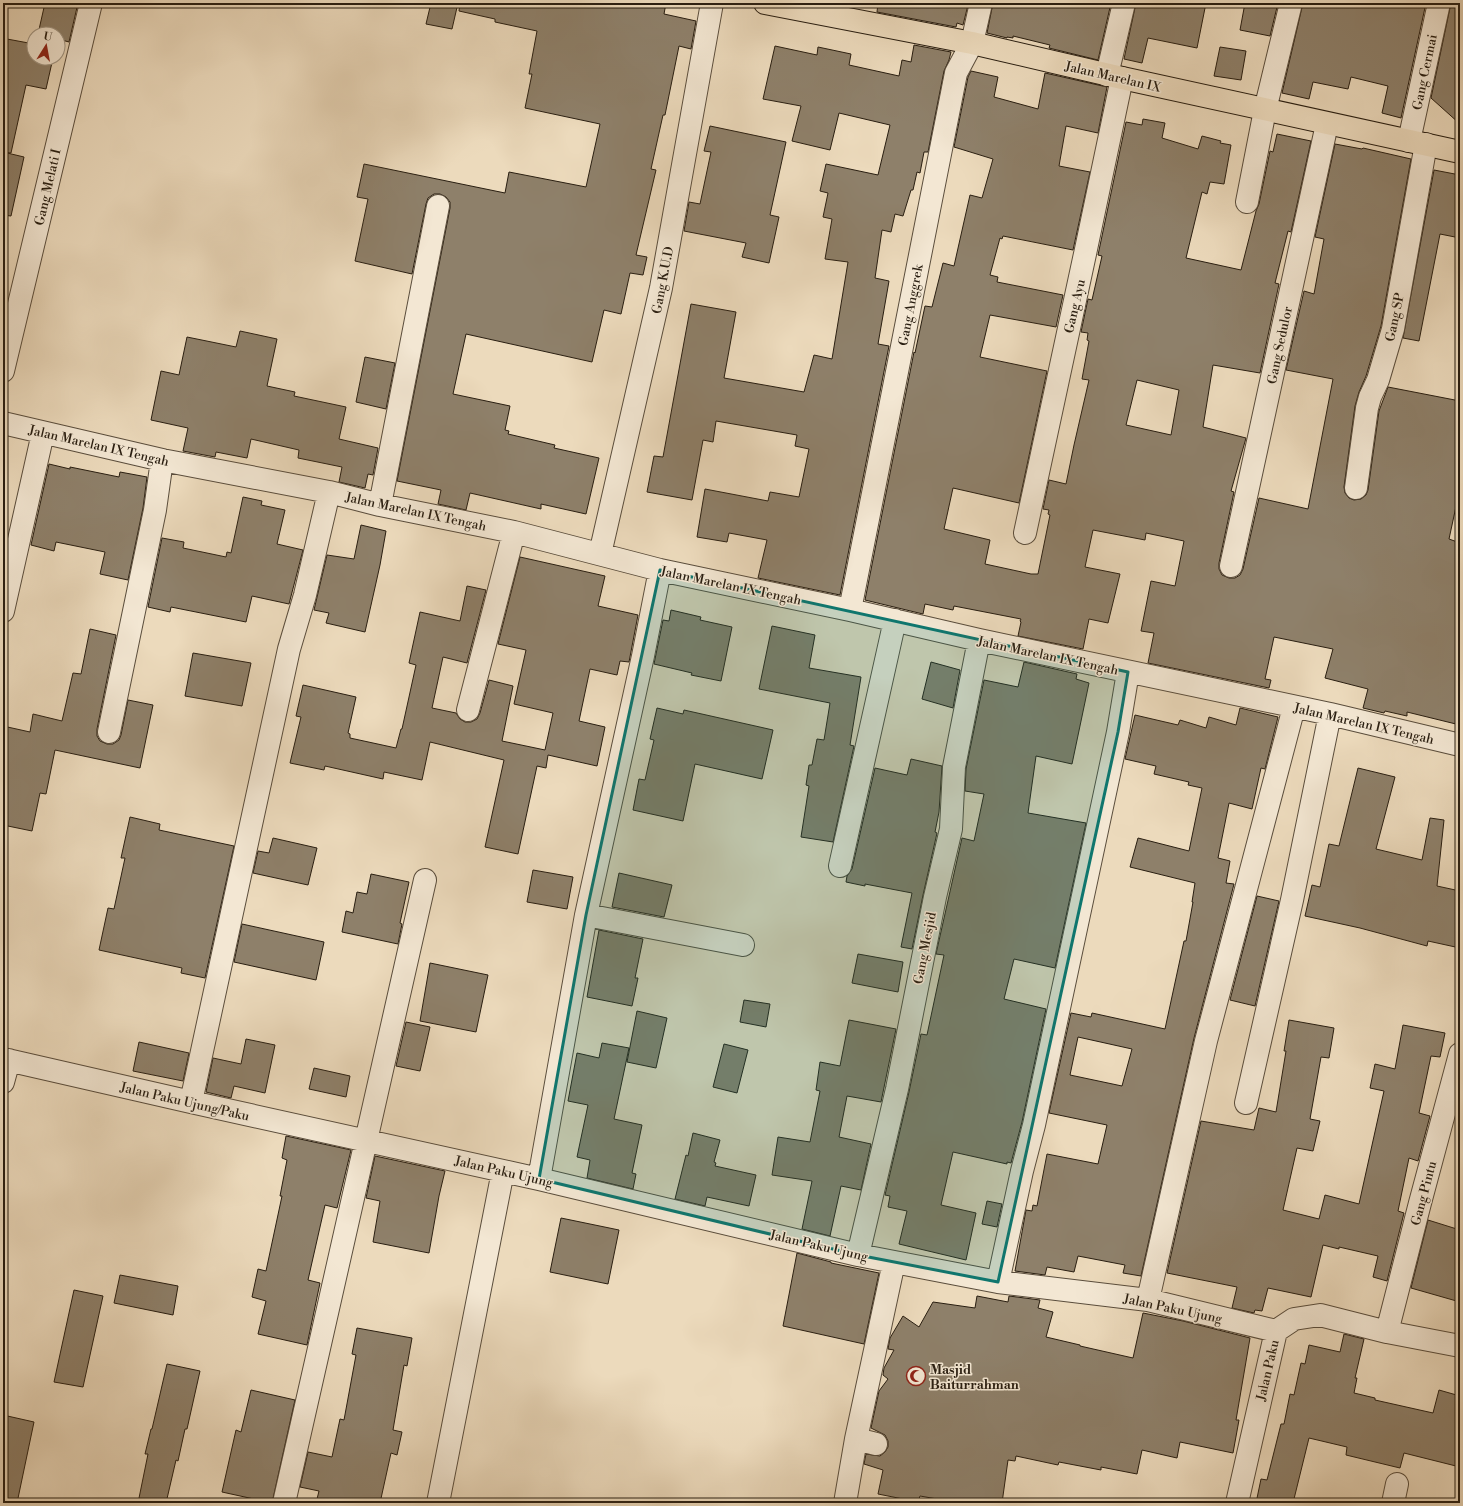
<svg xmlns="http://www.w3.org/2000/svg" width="1463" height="1506" font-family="'Libre Bodoni',serif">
	<rect width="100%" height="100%" fill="#ecdabc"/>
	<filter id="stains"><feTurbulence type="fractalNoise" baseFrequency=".005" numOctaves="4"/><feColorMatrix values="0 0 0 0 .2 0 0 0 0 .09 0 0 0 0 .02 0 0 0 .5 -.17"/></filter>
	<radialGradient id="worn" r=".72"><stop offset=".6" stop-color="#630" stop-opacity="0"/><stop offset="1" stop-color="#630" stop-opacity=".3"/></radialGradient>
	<path fill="#8e806a" stroke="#291e11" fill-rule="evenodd" d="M 45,3 L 78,3 L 69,42 L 58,39 L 58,34 L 38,34 Z
		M 431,3 L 458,3 L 452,29 L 426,24 Z
		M 460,3 L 666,3 L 664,14 L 696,21 L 691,49 L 679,46 L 665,115 L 663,115 L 651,169 L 656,170 L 636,255 L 647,257 L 643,275 L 630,273 L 621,314 L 604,310 L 592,362 L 466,334 L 453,394 L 510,406 L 505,430 L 509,431 L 508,434 L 555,445 L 554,448 L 599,458 L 586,514 L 541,504 L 541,509 L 470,493 L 466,510 L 438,504 L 441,490 L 397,481 L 450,208 L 450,202 L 446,197 L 440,194 L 434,194 L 428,198 L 426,204 L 412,274 L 355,261 L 368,199 L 357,197 L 364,164 L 505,193 L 509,172 L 586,187 L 600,124 L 525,108 L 532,74 L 529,74 L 537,31 L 495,22 L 495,19 L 459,11 Z
		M 878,3 L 961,3 L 968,5 L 963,25 L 957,23 L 956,27 L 877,12 Z
		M 993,3 L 1111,3 L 1098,60 L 1049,48 L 1050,45 L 1013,36 L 1013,38 L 1007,37 L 1007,38 L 987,33 Z
		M 1136,3 L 1206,3 L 1197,48 L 1148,38 L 1142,63 L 1124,59 Z
		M 1245,3 L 1278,3 L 1270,36 L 1240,30 Z
		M 1303,3 L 1426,3 L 1401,118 L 1382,113 L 1388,86 L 1351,77 L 1348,89 L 1313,82 L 1309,99 L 1282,93 Z
		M 1451,3 L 1458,3 L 1456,14 L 1460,15 L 1460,124 L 1431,98 Z
		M 7,39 L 34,44 L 34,58 L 53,58 L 46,89 L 26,85 L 11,153 L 3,152 L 3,59 Z
		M 914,45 L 951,52 L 949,60 L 944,71 L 928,152 L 924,152 L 920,173 L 917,172 L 913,190 L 911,190 L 903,216 L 895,214 L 891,232 L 882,230 L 875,278 L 889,281 L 878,344 L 889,346 L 840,595 L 758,578 L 767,540 L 729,533 L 727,542 L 697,537 L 705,489 L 768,501 L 770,492 L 799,497 L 809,449 L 795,446 L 797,435 L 716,421 L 713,442 L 703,440 L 692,500 L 647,492 L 654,456 L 663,457 L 691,304 L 736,312 L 724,378 L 804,392 L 814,355 L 832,359 L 848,262 L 825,259 L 832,219 L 823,217 L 828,193 L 820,191 L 826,164 L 878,175 L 890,125 L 839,113 L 830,150 L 792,141 L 801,106 L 763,99 L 775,46 L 817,55 L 818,47 L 851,54 L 849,65 L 899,76 L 902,60 L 911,62 Z
		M 1220,47 L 1246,51 L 1241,80 L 1214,76 Z
		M 971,71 L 998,77 L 994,97 L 1038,109 L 1045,73 L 1107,87 L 1098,133 L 1066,126 L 1059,166 L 1090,172 L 1073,250 L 1003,236 L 1002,239 L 1000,238 L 990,275 L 998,277 L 997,282 L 1063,295 L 1056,327 L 990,315 L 980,357 L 1047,371 L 1019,503 L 953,488 L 944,529 L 990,540 L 985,564 L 1031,574 L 1038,574 L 1050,515 L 1048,514 L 1049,510 L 1043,509 L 1049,480 L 1066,484 L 1074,445 L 1089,380 L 1082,379 L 1089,341 L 1087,340 L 1088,333 L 1081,332 L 1088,299 L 1092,300 L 1102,256 L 1098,255 L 1126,122 L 1142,125 L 1143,119 L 1165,123 L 1162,138 L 1198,149 L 1202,136 L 1221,141 L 1220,143 L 1231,145 L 1224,184 L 1210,182 L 1207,194 L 1202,192 L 1186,258 L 1241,270 L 1256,211 L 1259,204 L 1270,151 L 1273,152 L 1277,134 L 1311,141 L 1291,232 L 1288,231 L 1275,283 L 1279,284 L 1260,373 L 1213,365 L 1203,427 L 1246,438 L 1231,491 L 1234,492 L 1219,563 L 1219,569 L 1222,575 L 1229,578 L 1235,578 L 1240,575 L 1243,569 L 1259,498 L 1308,509 L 1333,379 L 1286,370 L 1304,291 L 1314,294 L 1324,239 L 1315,237 L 1335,144 L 1362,149 L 1363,148 L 1411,159 L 1381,326 L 1366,376 L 1359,392 L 1355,406 L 1344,487 L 1345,493 L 1349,498 L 1354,500 L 1361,499 L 1366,495 L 1368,490 L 1379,411 L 1388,387 L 1460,401 L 1460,488 L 1449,539 L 1460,543 L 1460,725 L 1407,712 L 1407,716 L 1385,711 L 1384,713 L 1363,708 L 1368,689 L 1325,678 L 1333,649 L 1274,637 L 1265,679 L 1271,680 L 1269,688 L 1148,663 L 1154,633 L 1141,631 L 1151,581 L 1175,586 L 1184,541 L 1146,533 L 1145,540 L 1093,530 L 1085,567 L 1120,574 L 1108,623 L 1089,619 L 1083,649 L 1018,636 L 1021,622 L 1020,621 L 1021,619 L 954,606 L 953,610 L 925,604 L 923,614 L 865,600 L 914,352 L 915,353 L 925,306 L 932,307 L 943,263 L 954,266 L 970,195 L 982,198 L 993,159 L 954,147 L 968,77 ZM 1137,380 L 1179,390 L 1171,435 L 1126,425 Z
		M 710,126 L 786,142 L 770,215 L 779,217 L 769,263 L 742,257 L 746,243 L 684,231 L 689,202 L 700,204 L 711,152 L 704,151 Z
		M 3,152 L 24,157 L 11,216 L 3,215 Z
		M 1434,170 L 1460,175 L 1460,238 L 1440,234 L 1419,341 L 1403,338 Z
		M 240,331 L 277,339 L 267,386 L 295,392 L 294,396 L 346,407 L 339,439 L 378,448 L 373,475 L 368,474 L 365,488 L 339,482 L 342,467 L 298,458 L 299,450 L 251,439 L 247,458 L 216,452 L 215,457 L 183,451 L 188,428 L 151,420 L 161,371 L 179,375 L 187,337 L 236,347 Z
		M 365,357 L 395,363 L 386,409 L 356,402 Z
		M 49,464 L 70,469 L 70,467 L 119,477 L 120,472 L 147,477 L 143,508 L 128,580 L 100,574 L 105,552 L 56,542 L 54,551 L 31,545 Z
		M 243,497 L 262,501 L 261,505 L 285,510 L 277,544 L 303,550 L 289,604 L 252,596 L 246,622 L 171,607 L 170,612 L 148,607 L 162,538 L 184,542 L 183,548 L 226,557 L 227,552 L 231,553 Z
		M 361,525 L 386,531 L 380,565 L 365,632 L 326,623 L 329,613 L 314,610 L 327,555 L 354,559 Z
		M 520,557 L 605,576 L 598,606 L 638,615 L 629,662 L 620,661 L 617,675 L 590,669 L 579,721 L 605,727 L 597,766 L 548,755 L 546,768 L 537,766 L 518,854 L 485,847 L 504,760 L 430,742 L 422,780 L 384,772 L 383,779 L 325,766 L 324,770 L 290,763 L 301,717 L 296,716 L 303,685 L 356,697 L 348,733 L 350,734 L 350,738 L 396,748 L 401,729 L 402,729 L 416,665 L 409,663 L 420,612 L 460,621 L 467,586 L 486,590 L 467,663 L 443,657 L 432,708 L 456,713 L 460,719 L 465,722 L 471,722 L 477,719 L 480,713 L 489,680 L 513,686 L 502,741 L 545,750 L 553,713 L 514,704 L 526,650 L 498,644 Z
		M 671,610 L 701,617 L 700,620 L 732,627 L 721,681 L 691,675 L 692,673 L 654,664 L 663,620 L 669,621 Z
		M 772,626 L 815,635 L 809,668 L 861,677 L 850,745 L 854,746 L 833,842 L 801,837 L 809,786 L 806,785 L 809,765 L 812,765 L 817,739 L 824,740 L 830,703 L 759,689 Z
		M 90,629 L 116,635 L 97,729 L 97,736 L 100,741 L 107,744 L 113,744 L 119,740 L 121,735 L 128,700 L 153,705 L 140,768 L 55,750 L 46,794 L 40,793 L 32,831 L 3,825 L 3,726 L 30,732 L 33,714 L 62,721 L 73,673 L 81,674 Z
		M 193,653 L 251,663 L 242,706 L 185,696 Z
		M 931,662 L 960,670 L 953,708 L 922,699 Z
		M 1024,662 L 1077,674 L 1076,679 L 1089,683 L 1072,764 L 1036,756 L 1028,813 L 1086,823 L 1055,968 L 1014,959 L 1004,999 L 1046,1009 L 1022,1122 L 1011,1163 L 1007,1162 L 1007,1164 L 953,1152 L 941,1205 L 976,1213 L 966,1260 L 899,1244 L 907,1211 L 888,1207 L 890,1196 L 885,1195 L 909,1092 L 921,1034 L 927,1035 L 944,955 L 936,954 L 962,838 L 974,841 L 984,794 L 965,791 L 966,769 L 984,680 L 1018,687 Z
		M 657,708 L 683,714 L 684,710 L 773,730 L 762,779 L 695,764 L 683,821 L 633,810 L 639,779 L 645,780 L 654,740 L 650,739 Z
		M 1240,708 L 1278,717 L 1265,769 L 1261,768 L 1252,809 L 1229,803 L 1218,858 L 1230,861 L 1226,883 L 1234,884 L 1194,1038 L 1141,1276 L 1123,1273 L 1125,1265 L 1078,1256 L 1074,1272 L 1047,1267 L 1045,1275 L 1015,1271 L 1026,1210 L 1032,1211 L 1033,1205 L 1037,1206 L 1047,1154 L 1098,1164 L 1107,1125 L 1049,1113 L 1071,1013 L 1091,1017 L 1092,1013 L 1165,1029 L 1184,941 L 1186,941 L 1193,902 L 1192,902 L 1195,883 L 1130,867 L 1138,838 L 1189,851 L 1202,788 L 1188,785 L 1189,782 L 1154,774 L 1156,766 L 1125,759 L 1135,715 L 1178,725 L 1180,720 L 1206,728 L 1209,717 L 1236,725 ZM 1078,1037 L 1132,1049 L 1122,1086 L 1070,1075 Z
		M 911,759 L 942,766 L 939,812 L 935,832 L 937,833 L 923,895 L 912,949 L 901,947 L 912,893 L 865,884 L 865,886 L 846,882 L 847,876 L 852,869 L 875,768 L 907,775 Z
		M 1358,768 L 1395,777 L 1376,849 L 1422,860 L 1430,818 L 1444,820 L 1437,886 L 1460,891 L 1460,948 L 1428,941 L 1427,946 L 1360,928 L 1305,916 L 1312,885 L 1320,887 L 1329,844 L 1339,846 Z
		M 130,817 L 160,824 L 159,830 L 234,846 L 205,978 L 181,973 L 182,968 L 99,950 L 108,908 L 114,909 L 125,858 L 121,858 Z
		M 273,838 L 317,848 L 308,885 L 253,873 L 258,851 L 269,853 Z
		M 533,870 L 573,877 L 567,909 L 527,902 Z
		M 619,873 L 672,885 L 664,917 L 612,907 Z
		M 371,874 L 409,882 L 400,923 L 402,924 L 398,944 L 342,932 L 346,911 L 353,913 L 357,892 L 367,894 Z
		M 1257,896 L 1279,901 L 1255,1006 L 1230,1000 Z
		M 242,924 L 324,942 L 316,980 L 234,962 Z
		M 599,930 L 643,939 L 635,978 L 638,978 L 632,1006 L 587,997 Z
		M 858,954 L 903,962 L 898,992 L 852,983 Z
		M 430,963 L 488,975 L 476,1032 L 420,1021 Z
		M 744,1000 L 770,1004 L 766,1027 L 740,1022 Z
		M 637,1011 L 667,1018 L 656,1068 L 627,1062 Z
		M 849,1020 L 896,1029 L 881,1102 L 847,1096 L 839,1137 L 871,1144 L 861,1190 L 841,1186 L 830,1236 L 802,1229 L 812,1181 L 772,1175 L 778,1137 L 810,1142 L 820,1091 L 816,1090 L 820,1062 L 840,1066 Z
		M 1289,1020 L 1334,1028 L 1329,1058 L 1321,1057 L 1310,1119 L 1320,1121 L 1313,1151 L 1297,1148 L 1283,1210 L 1319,1219 L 1325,1195 L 1359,1204 L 1384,1091 L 1370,1088 L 1375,1064 L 1395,1069 L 1403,1025 L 1445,1033 L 1440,1057 L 1431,1056 L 1419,1113 L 1430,1116 L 1418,1161 L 1409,1158 L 1398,1211 L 1404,1213 L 1387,1281 L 1373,1277 L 1378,1256 L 1339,1247 L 1339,1249 L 1323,1245 L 1311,1297 L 1268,1288 L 1262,1311 L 1255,1310 L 1254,1313 L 1232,1308 L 1237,1287 L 1167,1273 L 1201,1121 L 1254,1130 L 1259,1108 L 1276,1112 L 1286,1051 L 1284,1051 Z
		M 406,1022 L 430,1027 L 420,1071 L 396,1066 Z
		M 246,1039 L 275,1045 L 265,1093 L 234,1086 L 231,1098 L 206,1092 L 213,1058 L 241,1064 Z
		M 139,1042 L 189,1053 L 183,1081 L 133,1071 Z
		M 602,1043 L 629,1048 L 614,1119 L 642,1125 L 632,1173 L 636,1174 L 633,1189 L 587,1178 L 590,1160 L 577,1157 L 588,1105 L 568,1101 L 577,1053 L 599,1058 Z
		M 724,1044 L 748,1050 L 737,1093 L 713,1087 Z
		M 314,1068 L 350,1076 L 346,1097 L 309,1089 Z
		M 693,1133 L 720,1140 L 714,1162 L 716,1163 L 715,1166 L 756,1175 L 749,1206 L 707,1197 L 705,1206 L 675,1199 L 686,1155 L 688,1156 Z
		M 286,1136 L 351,1150 L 337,1208 L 325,1205 L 308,1280 L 320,1283 L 307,1345 L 258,1334 L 266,1301 L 252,1297 L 258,1269 L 266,1271 L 282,1196 L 280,1196 L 287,1160 L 282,1158 Z
		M 375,1156 L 445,1171 L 439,1196 L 429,1253 L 373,1242 L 380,1201 L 366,1198 Z
		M 987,1201 L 1002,1204 L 997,1227 L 982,1224 Z
		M 561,1218 L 619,1230 L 608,1284 L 550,1272 Z
		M 1428,1220 L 1460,1230 L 1460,1302 L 1411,1288 Z
		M 797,1253 L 831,1262 L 831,1263 L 879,1273 L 864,1344 L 783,1326 Z
		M 120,1275 L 178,1286 L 173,1315 L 114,1303 Z
		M 74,1290 L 103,1296 L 83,1387 L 54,1382 Z
		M 977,1296 L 1008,1302 L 1009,1296 L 1040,1300 L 1038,1308 L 1053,1312 L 1046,1337 L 1080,1345 L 1080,1346 L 1133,1358 L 1143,1313 L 1183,1321 L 1250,1338 L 1236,1420 L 1239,1420 L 1233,1453 L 1180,1442 L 1177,1458 L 1142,1450 L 1137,1474 L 1101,1467 L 1101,1470 L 1059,1462 L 1058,1465 L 1016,1456 L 1015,1461 L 1008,1460 L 1002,1503 L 960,1503 L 920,1496 L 918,1502 L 878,1494 L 883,1470 L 864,1464 L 866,1454 L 880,1456 L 885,1452 L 888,1447 L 888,1441 L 885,1435 L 871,1428 L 879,1391 L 888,1379 L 883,1375 L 884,1368 L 894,1350 L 888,1349 L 890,1338 L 903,1316 L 919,1327 L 933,1302 L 975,1308 Z
		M 357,1328 L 412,1338 L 407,1366 L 404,1365 L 393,1430 L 402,1432 L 397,1455 L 391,1453 L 380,1503 L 316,1503 L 319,1491 L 300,1487 L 308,1452 L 332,1457 L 340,1419 L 344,1420 L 356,1355 L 352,1354 Z
		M 1344,1334 L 1364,1339 L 1355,1378 L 1357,1378 L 1354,1393 L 1375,1398 L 1375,1400 L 1433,1413 L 1439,1390 L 1460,1396 L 1460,1467 L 1404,1453 L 1400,1468 L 1346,1455 L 1347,1447 L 1309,1438 L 1293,1503 L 1256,1503 L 1261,1479 L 1267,1480 L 1281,1424 L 1284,1424 L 1290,1394 L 1294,1395 L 1301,1363 L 1305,1364 L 1309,1345 L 1340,1352 Z
		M 167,1364 L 200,1371 L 187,1429 L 185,1429 L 178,1461 L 176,1460 L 166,1503 L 138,1503 L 148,1454 L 145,1454 L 151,1429 L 152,1429 Z
		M 251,1390 L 295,1400 L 272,1503 L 222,1492 L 236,1430 L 241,1432 Z
		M 3,1415 L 34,1422 L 17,1503 L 3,1503 Z"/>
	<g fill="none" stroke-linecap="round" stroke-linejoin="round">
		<defs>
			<path id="minor" d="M 1107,75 L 1124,3
				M 1409,141 L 1439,3
				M 1247,202 L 1265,110 L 1291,3
				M 3,371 L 91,3
				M 3,423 L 162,460 L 329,492 L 380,505 L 514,532 L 660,570 L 850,610 L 979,640 L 1330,714 L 1460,745
				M 1356,488 L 1367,408 L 1370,397 L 1378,380 L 1393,329 L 1426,144
				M 380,505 L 438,206
				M 1025,533 C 1057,381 1091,230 1122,78
				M 600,554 L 661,288 L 712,3
				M 1231,566 L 1327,124
				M 850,610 L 956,73 L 972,43 L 981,3
				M 3,611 L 43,433
				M 468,710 L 514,532
				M 109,732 L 155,510 L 162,460
				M 840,866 L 895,620
				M 586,915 L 743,945
				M 3,1059 L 191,1102 L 539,1179 L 858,1255 L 998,1282 L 1148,1300 L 1276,1331
				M 3,1082 L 9,1060
				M 191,1102 L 289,649 L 305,595 L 329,492
				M 1246,1103 L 1292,900 L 1330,714
				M 539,1179 L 586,915 L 643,656 L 660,570
				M 858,1255 L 897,1089 L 935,897 L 951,829 L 954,767 L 979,640
				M 998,1282 L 1022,1171 L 1034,1125 L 1118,732 L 1128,672
				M 1148,1300 L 1206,1041 L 1294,707
				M 1387,1332 L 1420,1203 L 1460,1054
				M 856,1439 L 876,1444
				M 284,1503 L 425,880
				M 438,1503 L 503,1171
				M 845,1503 L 856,1439 L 894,1262
				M 1237,1503 L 1276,1331 L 1294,1319 L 1320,1315 L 1387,1332 L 1460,1346
				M 1393,1503 L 1397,1484"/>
			<path id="major" d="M 765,3 L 972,43 L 1122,78 L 1460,152"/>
		</defs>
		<use href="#minor" stroke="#5a4d3c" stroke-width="24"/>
		<use href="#major" stroke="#291e11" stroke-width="24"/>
		<use href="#minor" stroke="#f3e7d3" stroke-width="22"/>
		<use href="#major" stroke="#ecdabc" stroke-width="22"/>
	</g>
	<path fill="#0f766e" fill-opacity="0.2" stroke="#0f766e" stroke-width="3" stroke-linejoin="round" d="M 660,570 L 1128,672 L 1118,732 L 998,1282 L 858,1255 L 539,1179 L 586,915 Z"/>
	<defs>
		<symbol id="mosque-ring" viewBox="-11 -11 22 22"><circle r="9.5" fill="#f3e7d3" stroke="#8f2418" stroke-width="1.5"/><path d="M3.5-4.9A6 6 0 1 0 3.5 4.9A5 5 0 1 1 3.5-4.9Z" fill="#8f2418"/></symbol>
	</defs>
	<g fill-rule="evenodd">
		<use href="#mosque-ring" x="905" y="1365" width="22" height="22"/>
	</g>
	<g text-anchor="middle" stroke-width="3" stroke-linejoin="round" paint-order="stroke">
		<g font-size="13" fill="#291e11" stroke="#f3e7d3">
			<text transform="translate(1424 72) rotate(-78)" y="5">Gang Cermai</text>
			<text transform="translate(1113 76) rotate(13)" y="5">Jalan Marelan IX</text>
			<text transform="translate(47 187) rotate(-77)" y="5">Gang Melati I</text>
			<text transform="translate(662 280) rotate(-79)" y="5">Gang K.U.D</text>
			<text transform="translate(910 305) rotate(-79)" y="5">Gang Anggrek</text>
			<text transform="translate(1074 306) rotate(-77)" y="5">Gang Ayu</text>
			<text transform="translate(1394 317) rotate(-78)" y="5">Gang SP</text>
			<text transform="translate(1279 345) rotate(-78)" y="5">Gang Sedulor</text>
			<text transform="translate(99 445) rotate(13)" y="5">Jalan Marelan IX Tengah</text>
			<text transform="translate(416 511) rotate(12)" y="5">Jalan Marelan IX Tengah</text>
			<text transform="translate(731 585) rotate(12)" y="5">Jalan Marelan IX Tengah</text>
			<text transform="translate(1048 655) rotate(12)" y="5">Jalan Marelan IX Tengah</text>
			<text transform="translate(1364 723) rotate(13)" y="5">Jalan Marelan IX Tengah</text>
			<text transform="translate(924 948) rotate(-79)" y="5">Gang Mesjid</text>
			<text transform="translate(185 1101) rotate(13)" y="5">Jalan Paku Ujung/Paku</text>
			<text transform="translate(504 1171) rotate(13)" y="5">Jalan Paku Ujung</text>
			<text transform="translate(1423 1193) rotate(-75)" y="5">Gang Pintu</text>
			<text transform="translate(819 1245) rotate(13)" y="5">Jalan Paku Ujung</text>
			<text transform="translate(1173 1308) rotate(12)" y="5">Jalan Paku Ujung</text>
			<text transform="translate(1267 1370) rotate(-77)" y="5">Jalan Paku</text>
		</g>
		<g font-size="13" font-weight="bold" fill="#291e11" stroke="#f3e7d3" text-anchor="start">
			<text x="930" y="1374">Masjid<tspan x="930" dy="15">Baiturrahman</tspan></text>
		</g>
	</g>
	<rect width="1463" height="1506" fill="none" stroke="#ecdabc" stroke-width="16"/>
	<rect x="4" y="4" width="1455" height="1498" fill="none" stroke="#291e11" stroke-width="2"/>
	<rect x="8" y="8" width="1447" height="1490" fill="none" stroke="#291e11"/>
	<g transform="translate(46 46) rotate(11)"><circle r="19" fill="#f3e7d3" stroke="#a29785"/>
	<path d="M0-3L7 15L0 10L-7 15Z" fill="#8f2418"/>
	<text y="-6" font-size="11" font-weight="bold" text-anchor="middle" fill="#291e11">U</text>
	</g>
	<rect width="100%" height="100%" filter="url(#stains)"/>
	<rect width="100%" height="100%" fill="url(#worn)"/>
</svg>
